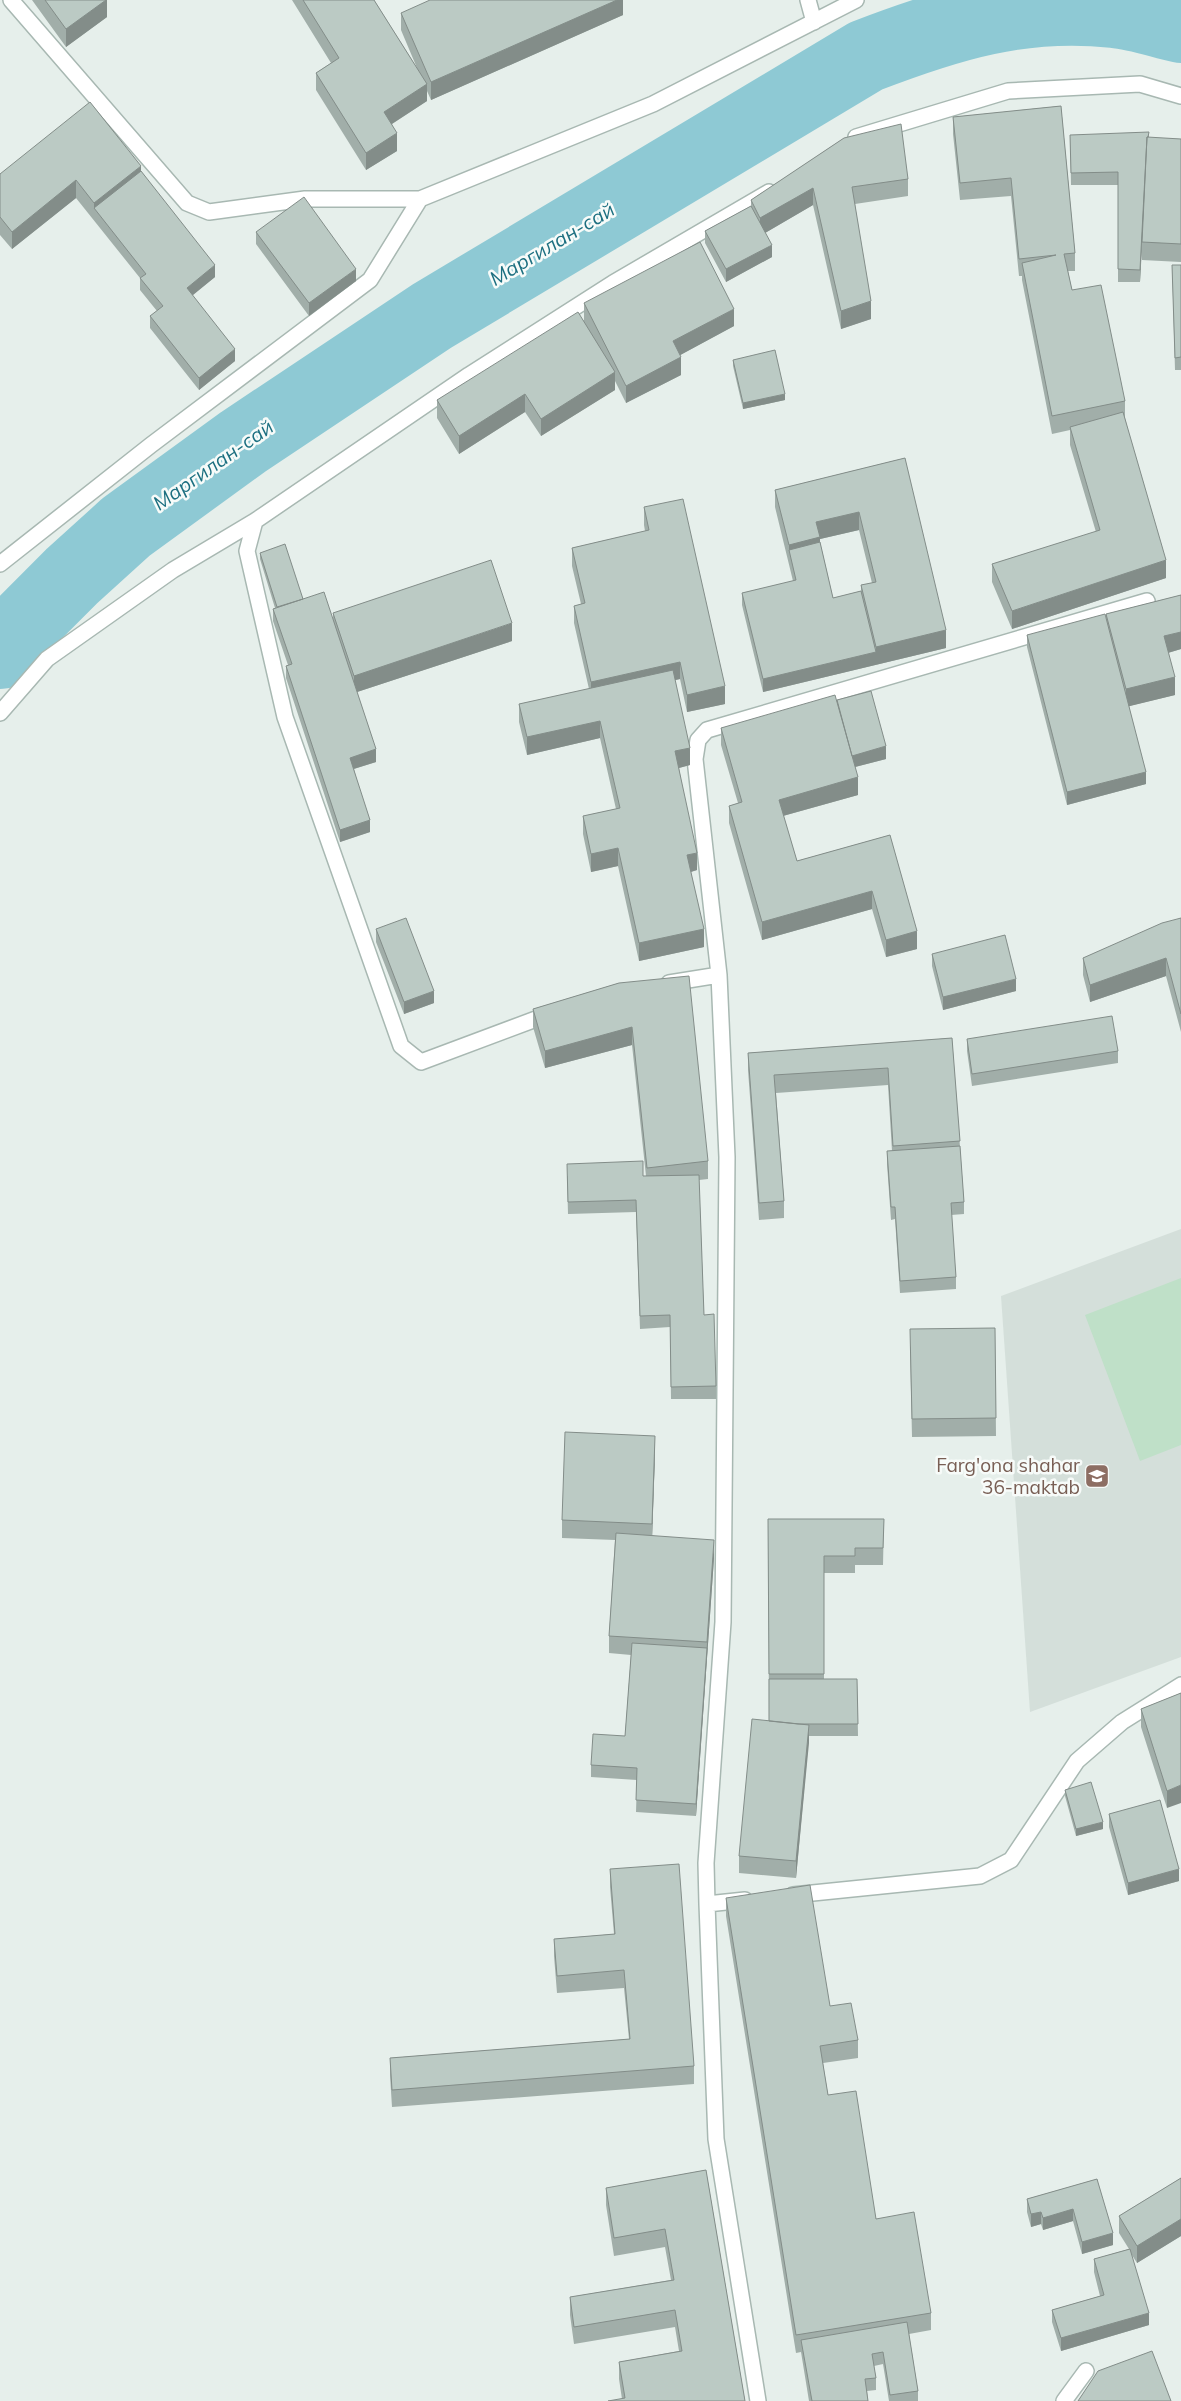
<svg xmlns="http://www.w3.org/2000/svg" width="1181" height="2401" font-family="Mulish,sans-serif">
	<rect width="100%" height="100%" fill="#e6efeb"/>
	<path fill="#d4dfda" d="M 1181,1229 L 1181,1657 L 1030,1712 L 1001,1296 Z"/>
	<path fill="#bfe0c8" d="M 1181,1278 L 1181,1445 L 1140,1461 L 1085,1315 Z"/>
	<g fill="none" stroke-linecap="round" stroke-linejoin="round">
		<path stroke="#8ec9d4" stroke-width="74" d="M 0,652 L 22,626 L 72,576 L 126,527 L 243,442 L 432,316 L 866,56 C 949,24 1023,1 1114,11 C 1136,13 1159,21 1181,26"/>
		<defs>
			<path id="minor" d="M 11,0 L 187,203 L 209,212 L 305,199 L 420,199 L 653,104 L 856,0
				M 808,0 L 814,22
				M 856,137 L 1008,91 L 1140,84 L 1181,96
				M 0,564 L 151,445 L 370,280 L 420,199
				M 0,713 L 47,659 L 173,570 L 255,521
				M 669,983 L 719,975
				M 552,1013 L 421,1062 L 401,1046 L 285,717 L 247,551 L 255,521 L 469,375 L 613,283 L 769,192
				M 793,1895 L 980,1876 L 1011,1860 L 1077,1761 L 1122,1722 L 1181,1685
				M 707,1904 L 745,1900
				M 758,2401 L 716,2139 L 707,1904 L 706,1863 L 723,1622 L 727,1157 L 719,975 L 695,759 L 698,740 L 707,730 L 1147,601
				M 1064,2401 L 1086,2371"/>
		</defs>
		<use href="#minor" stroke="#a8b8b2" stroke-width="18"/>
		<use href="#minor" stroke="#fff" stroke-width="15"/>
	</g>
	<path fill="#a1aea9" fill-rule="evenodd" d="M 32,0 L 107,0 L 107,17 L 66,47 Z
		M 292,0 L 374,0 L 417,68 L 401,30 L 401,13 L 623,0 L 623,15 L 431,100 L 427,91 L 427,101 L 392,124 L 397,151 L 366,170 L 316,90 L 316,73 L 331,63 Z
		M 1061,106 L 1075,253 L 1075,271 L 1068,271 L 1072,290 L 1125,401 L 1125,418 L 1166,578 L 1012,629 L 992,582 L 992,564 L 1096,532 L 1070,445 L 1070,430 L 1052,434 L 1022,280 L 1022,276 L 1019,276 L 1011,196 L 960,200 L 953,134 L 953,117 Z
		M 1070,135 L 1181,139 L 1181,262 L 1142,260 L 1142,249 L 1140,282 L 1118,282 L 1118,185 L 1071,185 Z
		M 844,138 L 908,179 L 908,196 L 855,204 L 871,319 L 841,329 L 813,205 L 765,233 L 772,257 L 726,282 L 705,243 L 705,231 L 751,206 L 751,200 Z
		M 141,171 L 215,277 L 192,295 L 235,361 L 199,390 L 150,328 L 150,316 L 157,311 L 140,290 L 140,278 L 76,198 L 12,249 L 0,235 L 0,174 Z
		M 256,232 L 356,281 L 309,316 L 256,244 Z
		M 1172,265 L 1181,265 L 1181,370 L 1175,370 Z
		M 584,303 L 734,326 L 680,355 L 681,375 L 626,403 L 615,381 L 615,390 L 541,436 L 525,412 L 459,454 L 437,418 L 437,400 L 584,320 Z
		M 733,360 L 785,400 L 743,409 L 733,366 Z
		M 905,458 L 946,648 L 763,692 L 742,605 L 742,593 L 793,581 L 775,507 L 775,490 ZM 859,530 L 872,583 L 861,585 L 861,591 L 833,598 L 820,542 L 820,539 Z
		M 644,507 L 725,704 L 687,712 L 680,679 L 675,680 L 690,765 L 679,768 L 697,870 L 691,872 L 704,947 L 639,961 L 618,866 L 591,872 L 583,834 L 583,816 L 616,809 L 600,738 L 527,755 L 519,722 L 519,704 L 589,689 L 574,623 L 574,606 L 581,604 L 572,566 L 572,548 L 645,531 L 644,525 Z
		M 260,553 L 303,599 L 333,619 L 333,613 L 512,641 L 357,692 L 376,762 L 354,769 L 370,832 L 340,842 L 286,678 L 286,666 L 288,665 L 273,621 L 273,609 L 275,608 L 260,559 Z
		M 1181,595 L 1181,649 L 1168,653 L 1175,695 L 1129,706 L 1146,784 L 1067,805 L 1027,647 L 1027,635 L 1106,622 L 1106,614 Z
		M 837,700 L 886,759 L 855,767 L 858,795 L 783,816 L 797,861 L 890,835 L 917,949 L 886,957 L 872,909 L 762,940 L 729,823 L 729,806 L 738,803 L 721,745 L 721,728 Z
		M 1181,918 L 1181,1032 L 1166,976 L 1090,1002 L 1083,975 L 1083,958 Z
		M 376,929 L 434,1003 L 404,1014 L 376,942 Z
		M 932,954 L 1016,991 L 943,1010 L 932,966 Z
		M 619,983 L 708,1161 L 708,1179 L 699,1180 L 704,1315 L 716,1386 L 716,1399 L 671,1399 L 670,1327 L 640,1329 L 636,1212 L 568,1214 L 567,1176 L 646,1176 L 632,1045 L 545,1068 L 533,1027 L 533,1009 Z
		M 952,1038 L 964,1202 L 964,1214 L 951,1215 L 956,1277 L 956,1289 L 900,1293 L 895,1219 L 891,1220 L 887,1164 L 887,1151 L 892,1151 L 888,1085 L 776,1093 L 784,1201 L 784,1218 L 759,1220 L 748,1070 L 748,1053 Z
		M 967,1039 L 1118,1051 L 1118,1063 L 972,1086 L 967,1051 Z
		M 995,1328 L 996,1436 L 912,1437 L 910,1347 Z
		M 655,1454 L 652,1535 L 714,1558 L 696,1816 L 636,1812 L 637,1780 L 591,1777 L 591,1765 L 625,1736 L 631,1655 L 609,1653 L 609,1636 L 615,1540 L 562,1538 L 562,1520 Z
		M 768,1519 L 884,1519 L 883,1565 L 855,1565 L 855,1573 L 824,1573 L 824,1679 L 857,1679 L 858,1736 L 809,1736 L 796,1878 L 739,1873 L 739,1856 L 769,1721 Z
		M 1181,1693 L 1167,1808 L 1141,1727 L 1141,1709 Z
		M 1065,1790 L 1103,1829 L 1076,1836 L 1065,1796 Z
		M 1109,1814 L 1179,1881 L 1128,1895 L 1109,1827 Z
		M 610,1869 L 694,2066 L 694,2084 L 392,2107 L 390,2075 L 390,2058 L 629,2039 L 624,1988 L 557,1993 L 554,1956 L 554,1939 L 614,1934 L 610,1887 Z
		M 726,1898 L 830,2006 L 858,2040 L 858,2058 L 823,2063 L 828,2095 L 876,2219 L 931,2313 L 931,2330 L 909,2334 L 918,2391 L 918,2401 L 889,2401 L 883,2364 L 874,2366 L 876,2378 L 876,2390 L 867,2391 L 868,2401 L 809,2401 L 801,2352 L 796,2353 L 726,1916 Z
		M 706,2170 L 745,2401 L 622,2399 L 619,2379 L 619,2362 L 679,2351 L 675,2327 L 574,2344 L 570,2315 L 570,2297 L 671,2280 L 665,2247 L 614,2256 L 606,2205 L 606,2188 Z
		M 1181,2178 L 1181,2236 L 1137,2263 L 1132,2255 L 1149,2325 L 1061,2351 L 1052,2322 L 1052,2310 L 1100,2296 L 1094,2272 L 1094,2259 L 1129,2249 L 1119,2233 L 1119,2216 Z
		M 1097,2179 L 1113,2245 L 1082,2254 L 1073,2221 L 1043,2230 L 1041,2224 L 1031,2227 L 1027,2212 L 1027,2199 Z"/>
	<path fill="#838d89" d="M 106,0 L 107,0 L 107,17 L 66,47 L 66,29 Z
		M 617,0 L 623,0 L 623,15 L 431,100 L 431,82 Z
		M 427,84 L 427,101 L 384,129 L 384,112 Z
		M 1149,132 L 1149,144 L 1142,242 L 1140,282 L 1140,270 L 1147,143 Z
		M 397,133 L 397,151 L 366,170 L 366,153 Z
		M 141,166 L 141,184 L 94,208 L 94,203 Z
		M 76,180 L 76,198 L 12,249 L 12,232 Z
		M 813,188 L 813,205 L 760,236 L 760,218 Z
		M 772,245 L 772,257 L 726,282 L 726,269 Z
		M 215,265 L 215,277 L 187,300 L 187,288 Z
		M 356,269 L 356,281 L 309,316 L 309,303 Z
		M 871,301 L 871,319 L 841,329 L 841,311 Z
		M 734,309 L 734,326 L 673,359 L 673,341 Z
		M 235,349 L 235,361 L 199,390 L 199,378 Z
		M 681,357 L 681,375 L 626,403 L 626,386 Z
		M 615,372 L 615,390 L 541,436 L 541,419 Z
		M 525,394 L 525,412 L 459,454 L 459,436 Z
		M 785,394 L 785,400 L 743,409 L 743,403 Z
		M 859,512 L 859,530 L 820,539 L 820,555 L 789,550 L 789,562 L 789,545 L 816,522 Z
		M 1166,560 L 1166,578 L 1012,629 L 1012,611 Z
		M 512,623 L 512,641 L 354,693 L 354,676 Z
		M 946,630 L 946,648 L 763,692 L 763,679 L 876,652 L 876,647 Z
		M 1181,632 L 1181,649 L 1164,654 L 1164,636 Z
		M 680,662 L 680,679 L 591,699 L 591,682 Z
		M 1175,677 L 1175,695 L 1126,707 L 1126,689 Z
		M 725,686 L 725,704 L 687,712 L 687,695 Z
		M 600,721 L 600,738 L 527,755 L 527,737 Z
		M 886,746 L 886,759 L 851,768 L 851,756 Z
		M 690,748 L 690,765 L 675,769 L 675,751 Z
		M 376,749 L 376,762 L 350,770 L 350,758 Z
		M 1146,772 L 1146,784 L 1067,805 L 1067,792 Z
		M 858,777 L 858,795 L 779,817 L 779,800 Z
		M 370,820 L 370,832 L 340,842 L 340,830 Z
		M 618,848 L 618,866 L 591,872 L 591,854 Z
		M 697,853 L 697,870 L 687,873 L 687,855 Z
		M 872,891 L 872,909 L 762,940 L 762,922 Z
		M 704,929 L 704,947 L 639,961 L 639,943 Z
		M 917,931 L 917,949 L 886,957 L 886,940 Z
		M 1166,958 L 1166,976 L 1090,1002 L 1090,985 Z
		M 1016,979 L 1016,991 L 943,1010 L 943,997 Z
		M 434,991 L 434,1003 L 404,1014 L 404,1002 Z
		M 632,1027 L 632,1045 L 545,1068 L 545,1051 Z
		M 655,1436 L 655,1454 L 652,1542 L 652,1524 Z
		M 714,1540 L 714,1558 L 696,1816 L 696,1804 Z
		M 809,1725 L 809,1743 L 796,1878 L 796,1861 Z
		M 1181,1785 L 1181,1803 L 1167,1808 L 1167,1791 Z
		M 1103,1822 L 1103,1829 L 1076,1836 L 1076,1829 Z
		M 1179,1869 L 1179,1881 L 1128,1895 L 1128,1883 Z
		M 1073,2209 L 1073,2221 L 1043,2230 L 1043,2218 Z
		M 1041,2212 L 1041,2224 L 1031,2227 L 1031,2214 Z
		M 1181,2219 L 1181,2236 L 1137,2263 L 1137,2246 Z
		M 1113,2233 L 1113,2245 L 1082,2254 L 1082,2242 Z
		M 1149,2313 L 1149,2325 L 1061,2351 L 1061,2338 Z"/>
	<path fill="#bbcac4" stroke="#838d89" d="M 45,0 L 106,0 L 66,29 Z
		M 303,0 L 374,0 L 427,84 L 384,112 L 397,133 L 366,153 L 316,73 L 339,58 Z
		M 430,0 L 617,0 L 431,82 L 401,13 Z
		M 90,102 L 141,166 L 94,203 L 76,180 L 12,232 L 0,217 L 0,174 Z
		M 1061,106 L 1075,253 L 1064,254 L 1072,290 L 1101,285 L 1125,401 L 1052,416 L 1022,263 L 1056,255 L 1019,259 L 1011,178 L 960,183 L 953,117 Z
		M 901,124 L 908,179 L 852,187 L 871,301 L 841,311 L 813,188 L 760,218 L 751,200 L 844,138 Z
		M 1149,132 L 1148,137 L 1147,137 L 1140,270 L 1118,269 L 1118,172 L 1071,173 L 1070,135 Z
		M 1147,137 L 1181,139 L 1181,244 L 1142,242 Z
		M 141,171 L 215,265 L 187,288 L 235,349 L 199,378 L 150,316 L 163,306 L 140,278 L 146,274 L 94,208 Z
		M 304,197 L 356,269 L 309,303 L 256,232 Z
		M 751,206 L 772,245 L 726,269 L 705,231 Z
		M 700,242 L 734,309 L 673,341 L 681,357 L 626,386 L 584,303 Z
		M 1172,265 L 1181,265 L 1181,357 L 1175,358 Z
		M 578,312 L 615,372 L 541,419 L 525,394 L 459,436 L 437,400 Z
		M 775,350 L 785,394 L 743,403 L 733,360 Z
		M 1123,412 L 1166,560 L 1012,611 L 992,564 L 1100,530 L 1070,427 Z
		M 905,458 L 946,630 L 876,647 L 861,585 L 876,582 L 859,512 L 816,522 L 820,537 L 789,545 L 775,490 Z
		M 683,499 L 725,686 L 687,695 L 680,662 L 591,682 L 574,606 L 585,603 L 572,548 L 649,530 L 644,507 Z
		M 820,542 L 833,598 L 861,591 L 876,652 L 763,679 L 742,593 L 796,580 L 789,550 Z
		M 285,544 L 303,599 L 277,607 L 260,553 Z
		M 491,560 L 512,623 L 354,676 L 333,613 Z
		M 324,592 L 376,749 L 350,758 L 370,820 L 340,830 L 286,666 L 292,664 L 273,609 Z
		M 1181,595 L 1181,632 L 1164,636 L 1175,677 L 1126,689 L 1106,614 Z
		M 1105,614 L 1146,772 L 1067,792 L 1027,635 Z
		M 673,670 L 690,748 L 675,751 L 697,853 L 687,855 L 704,929 L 639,943 L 618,848 L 591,854 L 583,816 L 620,808 L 600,721 L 527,737 L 519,704 Z
		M 871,691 L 886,746 L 852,756 L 837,700 Z
		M 835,695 L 858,777 L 779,800 L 797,861 L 890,835 L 917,931 L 886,940 L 872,891 L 762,922 L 729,806 L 742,802 L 721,728 Z
		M 406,918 L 434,991 L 404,1002 L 376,929 Z
		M 1181,918 L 1181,1014 L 1166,958 L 1090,985 L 1083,958 L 1162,923 Z
		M 1005,935 L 1016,979 L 943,997 L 932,954 Z
		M 689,976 L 708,1161 L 647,1168 L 632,1027 L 545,1051 L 533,1009 L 619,983 Z
		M 1112,1016 L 1118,1051 L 972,1074 L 967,1039 Z
		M 952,1038 L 960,1141 L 893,1146 L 888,1068 L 774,1075 L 784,1201 L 759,1203 L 748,1053 Z
		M 960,1146 L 964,1202 L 951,1203 L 956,1277 L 900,1281 L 895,1207 L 891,1207 L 887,1151 Z
		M 643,1161 L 643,1176 L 699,1175 L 704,1315 L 714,1314 L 716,1386 L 671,1387 L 670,1315 L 640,1316 L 636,1200 L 568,1202 L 567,1164 Z
		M 995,1328 L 996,1418 L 912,1419 L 910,1329 Z
		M 565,1432 L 655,1436 L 652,1524 L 562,1520 Z
		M 768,1519 L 884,1519 L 883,1548 L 855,1548 L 855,1556 L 824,1556 L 824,1674 L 769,1674 Z
		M 616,1533 L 714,1540 L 707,1642 L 609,1636 Z
		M 632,1643 L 707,1648 L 696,1804 L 636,1800 L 637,1768 L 591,1765 L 593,1734 L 625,1736 Z
		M 769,1679 L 857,1679 L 858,1724 L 798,1724 L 769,1721 Z
		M 1181,1693 L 1181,1785 L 1167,1791 L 1141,1709 Z
		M 752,1719 L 809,1725 L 796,1861 L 739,1856 Z
		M 1091,1782 L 1103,1822 L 1076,1829 L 1065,1790 Z
		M 1160,1800 L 1179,1869 L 1128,1883 L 1109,1814 Z
		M 679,1864 L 694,2066 L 392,2090 L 390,2058 L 630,2039 L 624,1970 L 557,1976 L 554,1939 L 615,1934 L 610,1869 Z
		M 810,1885 L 830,2006 L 851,2003 L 858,2040 L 820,2046 L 828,2095 L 856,2091 L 876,2219 L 914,2212 L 931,2313 L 796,2335 L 726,1898 Z
		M 706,2170 L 745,2401 L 608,2401 L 625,2398 L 619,2362 L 682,2351 L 675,2310 L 574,2327 L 570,2297 L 674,2280 L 665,2229 L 614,2238 L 606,2188 Z
		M 1181,2178 L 1181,2219 L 1137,2246 L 1119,2216 Z
		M 1097,2179 L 1113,2233 L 1082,2242 L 1073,2209 L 1043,2218 L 1041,2212 L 1031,2214 L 1027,2199 Z
		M 1130,2249 L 1149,2313 L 1061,2338 L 1052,2310 L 1104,2295 L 1094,2259 Z
		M 907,2322 L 918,2391 L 890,2395 L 883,2352 L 872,2354 L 876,2378 L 865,2379 L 868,2401 L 812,2401 L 801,2340 Z
		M 1152,2351 L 1171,2401 L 1078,2401 L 1098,2371 Z"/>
	<defs>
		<symbol id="school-square" viewBox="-11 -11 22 22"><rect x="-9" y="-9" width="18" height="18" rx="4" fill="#8d6e63" stroke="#f7fbf9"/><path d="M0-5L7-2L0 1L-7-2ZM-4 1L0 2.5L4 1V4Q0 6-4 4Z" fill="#fff"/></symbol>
	</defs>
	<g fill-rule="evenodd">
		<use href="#school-square" x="1083" y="1462" width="28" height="28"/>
	</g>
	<g text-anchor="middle" stroke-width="5" stroke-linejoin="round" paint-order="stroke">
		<g font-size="19" fill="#785e54" stroke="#f7fbf9" text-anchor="end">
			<text x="1080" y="1472">Farg'ona shahar<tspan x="1080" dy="22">36-maktab</tspan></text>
		</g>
		<g font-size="20" font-style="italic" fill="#1c6f80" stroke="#f7fbf9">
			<text transform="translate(552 244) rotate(-31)" y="7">Маргилан-сай</text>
			<text transform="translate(213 465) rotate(-35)" y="7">Маргилан-сай</text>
		</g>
	</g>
</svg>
